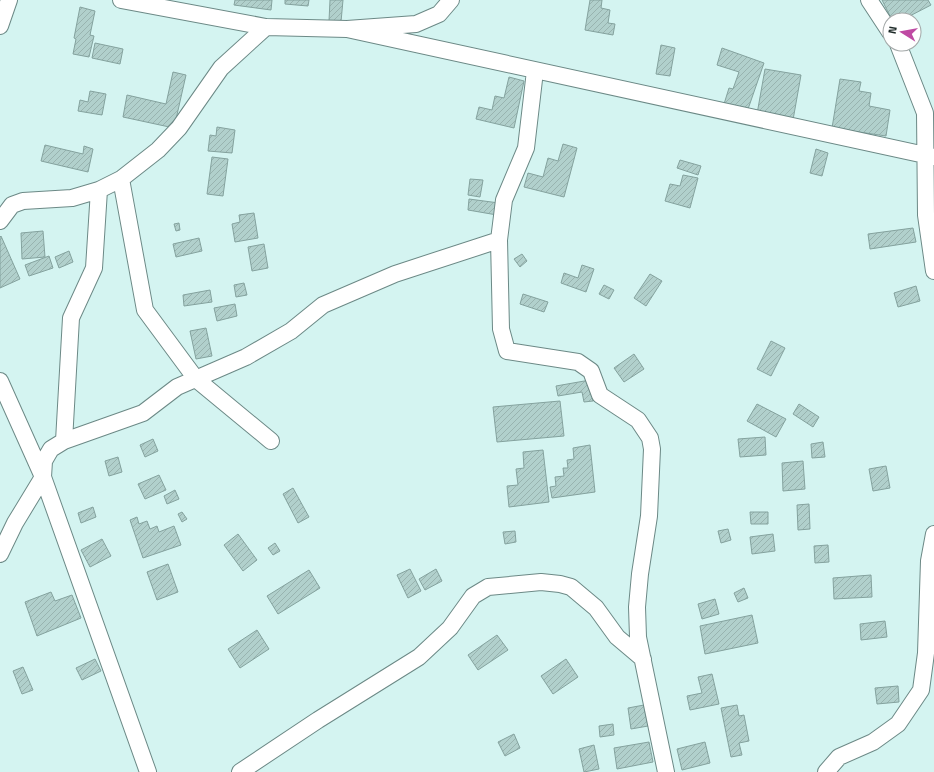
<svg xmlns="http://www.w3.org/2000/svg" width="934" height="772" font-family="'Titillium Web',sans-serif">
	<defs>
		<pattern id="building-hatch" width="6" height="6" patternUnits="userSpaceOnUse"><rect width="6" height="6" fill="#b1d0cc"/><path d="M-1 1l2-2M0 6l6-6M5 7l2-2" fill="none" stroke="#98b3af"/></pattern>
	</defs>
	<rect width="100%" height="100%" fill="#d4f4f1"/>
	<path fill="url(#building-hatch)" stroke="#84a29e" d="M 235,0 L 272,0 L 271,10 L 234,5 Z
		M 285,0 L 309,0 L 308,6 L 285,4 Z
		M 330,0 L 343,0 L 341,22 L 329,21 Z
		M 590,0 L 602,0 L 601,8 L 610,10 L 608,23 L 615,24 L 613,35 L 585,30 Z
		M 882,0 L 928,0 L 931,5 L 902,20 L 892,20 Z
		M 80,7 L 95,11 L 90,35 L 94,36 L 89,57 L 73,54 L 76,39 L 74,38 Z
		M 95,43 L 123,49 L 120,64 L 92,58 Z
		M 661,45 L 675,48 L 670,76 L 656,74 Z
		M 722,48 L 764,63 L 747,112 L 724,104 L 729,88 L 733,89 L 739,72 L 717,65 Z
		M 765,69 L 801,75 L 793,120 L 757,114 Z
		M 173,72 L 186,75 L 174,128 L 123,117 L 127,95 L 166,104 Z
		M 509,77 L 524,81 L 514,128 L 476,119 L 479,107 L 492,110 L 495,96 L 504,98 Z
		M 840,79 L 861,82 L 859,91 L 871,93 L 869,106 L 890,110 L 886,136 L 832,128 Z
		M 90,91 L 106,94 L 102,115 L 78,111 L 80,100 L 88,102 Z
		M 217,127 L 235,130 L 232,153 L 208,151 L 210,135 L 216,136 Z
		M 563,144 L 577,148 L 564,197 L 524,187 L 528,173 L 543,177 L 548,158 L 558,161 Z
		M 45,145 L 83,154 L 84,146 L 93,149 L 88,172 L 41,161 Z
		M 816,149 L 828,153 L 822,176 L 810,173 Z
		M 212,157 L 228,159 L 223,196 L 207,194 Z
		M 680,160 L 701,166 L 698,175 L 677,168 Z
		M 683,175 L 698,178 L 690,208 L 665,201 L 670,184 L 680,186 Z
		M 470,179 L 483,180 L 480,197 L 468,195 Z
		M 469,199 L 499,203 L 497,215 L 468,210 Z
		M 254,213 L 258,238 L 235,242 L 232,224 L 240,222 L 239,215 Z
		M 179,223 L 180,230 L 176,231 L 174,224 Z
		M 913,228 L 916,242 L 870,249 L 868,234 Z
		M 43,231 L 45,257 L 22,259 L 21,233 Z
		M 1,236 L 20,279 L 0,288 L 0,237 Z
		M 199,238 L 202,251 L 176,257 L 173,244 Z
		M 264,244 L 268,268 L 252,271 L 248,247 Z
		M 69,251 L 73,262 L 59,268 L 55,257 Z
		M 522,254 L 527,261 L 520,267 L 514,259 Z
		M 49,256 L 53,268 L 29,276 L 25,265 Z
		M 582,265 L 594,269 L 586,292 L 561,283 L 564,273 L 578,278 Z
		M 650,274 L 662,281 L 646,306 L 634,298 Z
		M 244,283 L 247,295 L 236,297 L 234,285 Z
		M 604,285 L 614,290 L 609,299 L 599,294 Z
		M 916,286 L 920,301 L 898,307 L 894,293 Z
		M 210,290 L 212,302 L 184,306 L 183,295 Z
		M 523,294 L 548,302 L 544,312 L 520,304 Z
		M 235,304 L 237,316 L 217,321 L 214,308 Z
		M 206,328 L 212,356 L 196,359 L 190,331 Z
		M 771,341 L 785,348 L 771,376 L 757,369 Z
		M 634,354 L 644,369 L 624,382 L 614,368 Z
		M 590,380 L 593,401 L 584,402 L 582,392 L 558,396 L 556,386 Z
		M 560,401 L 564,436 L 497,442 L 493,407 Z
		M 757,404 L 786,419 L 776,437 L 747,421 Z
		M 799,404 L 819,417 L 813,427 L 793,414 Z
		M 765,437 L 766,455 L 740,457 L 738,439 Z
		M 153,439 L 158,451 L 145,457 L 140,445 Z
		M 823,442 L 825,457 L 812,458 L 811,444 Z
		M 590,445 L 595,492 L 552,498 L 550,487 L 556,486 L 555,477 L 564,476 L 563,468 L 568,468 L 567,460 L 574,459 L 573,448 Z
		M 543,450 L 549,502 L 509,507 L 507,486 L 518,485 L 516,469 L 524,468 L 523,452 Z
		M 118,457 L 122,472 L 109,476 L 105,461 Z
		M 803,461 L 805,489 L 783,491 L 782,463 Z
		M 886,466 L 890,488 L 873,491 L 869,469 Z
		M 159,475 L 166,490 L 145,499 L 138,484 Z
		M 293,488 L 309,517 L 298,523 L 283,494 Z
		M 175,490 L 179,499 L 167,504 L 164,496 Z
		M 809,504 L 810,529 L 798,530 L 797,505 Z
		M 93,507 L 96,517 L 81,523 L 78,513 Z
		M 182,512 L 187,519 L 182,522 L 178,514 Z
		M 750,512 L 768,512 L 768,524 L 751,524 Z
		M 137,517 L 139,524 L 147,521 L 150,529 L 157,526 L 159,532 L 174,526 L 181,545 L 143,558 L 130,520 Z
		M 728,529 L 731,540 L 721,543 L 718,531 Z
		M 515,531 L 516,542 L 505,544 L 503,532 Z
		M 238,534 L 257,560 L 243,571 L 224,545 Z
		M 773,534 L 775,551 L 752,554 L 750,537 Z
		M 102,539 L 111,556 L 90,567 L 81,550 Z
		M 275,543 L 280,551 L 273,555 L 268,548 Z
		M 828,545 L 829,562 L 815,563 L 814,546 Z
		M 168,564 L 178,592 L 157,600 L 147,572 Z
		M 410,569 L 421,591 L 408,598 L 397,575 Z
		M 436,569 L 442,581 L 425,590 L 419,579 Z
		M 309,570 L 320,588 L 278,614 L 267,596 Z
		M 871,575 L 872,597 L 834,599 L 833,578 Z
		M 744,588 L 748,598 L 738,602 L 734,593 Z
		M 51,592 L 55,601 L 72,595 L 81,618 L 37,636 L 25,602 Z
		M 715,599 L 719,614 L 702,619 L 698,604 Z
		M 752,615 L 758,643 L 705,654 L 700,626 Z
		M 885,621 L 887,637 L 861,640 L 860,624 Z
		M 257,630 L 269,649 L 240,668 L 228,649 Z
		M 497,635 L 508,650 L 478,670 L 468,655 Z
		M 95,659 L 101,671 L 82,680 L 76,668 Z
		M 566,659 L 578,677 L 553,694 L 541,676 Z
		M 23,667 L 33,690 L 22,694 L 13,671 Z
		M 712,674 L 719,704 L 690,710 L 687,696 L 702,693 L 698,677 Z
		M 898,686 L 899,702 L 877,704 L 875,688 Z
		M 644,705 L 648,726 L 631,729 L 628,708 Z
		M 737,705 L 739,716 L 744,715 L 749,741 L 739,743 L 742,755 L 731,757 L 721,708 Z
		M 613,724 L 614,735 L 600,737 L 599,726 Z
		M 514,734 L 520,748 L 505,756 L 498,742 Z
		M 649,742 L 653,762 L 617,769 L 614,748 Z
		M 705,742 L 710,763 L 682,770 L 677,749 Z
		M 594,745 L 599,769 L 584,772 L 579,749 Z"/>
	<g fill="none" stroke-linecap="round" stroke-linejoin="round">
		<defs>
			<path id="street" d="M 121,0 L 266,27
				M 869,0 L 890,32
				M 0,26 L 9,0
				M 347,29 L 934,157
				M 898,44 L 925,113 L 926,215 L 934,271
				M 535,71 L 526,148 L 504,200 L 499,240 L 501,329 L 507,351 L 578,362 L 591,371 L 600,395 L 638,420 L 650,438 L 652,449 L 649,516 L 640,574 L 637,607 L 638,637 L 666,772
				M 121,179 L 145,310 L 196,379 L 271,441
				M 0,221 L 12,205 L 23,201 L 72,198 L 99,190 L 121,179 L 158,150 L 179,128 L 221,68 L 266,27 L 347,29 L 416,24 L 439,14 L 451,0
				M 0,381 L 43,477 L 148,772
				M 64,441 L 71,318 L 94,268 L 99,190
				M 0,554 L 15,523 L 43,477 L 44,461 L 51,449 L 64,441 L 143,413 L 177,387 L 246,357 L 291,331 L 323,305 L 395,274 L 499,240
				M 240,772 L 318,720 L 419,657 L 450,628 L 473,596 L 488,587 L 541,582 L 560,584 L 571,587 L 596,608 L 617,637 L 643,659
				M 826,772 L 839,757 L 873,742 L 898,724 L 921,690 L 926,653 L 929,561 L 934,534"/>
		</defs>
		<use href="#street" stroke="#6c8986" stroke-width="18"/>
		<use href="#street" stroke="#fff" stroke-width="16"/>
	</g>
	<g transform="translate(902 32) rotate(281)"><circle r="19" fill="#ffffff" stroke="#a4a9a9"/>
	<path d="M0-3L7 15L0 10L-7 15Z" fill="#bf4aa3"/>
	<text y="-6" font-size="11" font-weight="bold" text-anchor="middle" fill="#1c2927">N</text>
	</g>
</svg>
